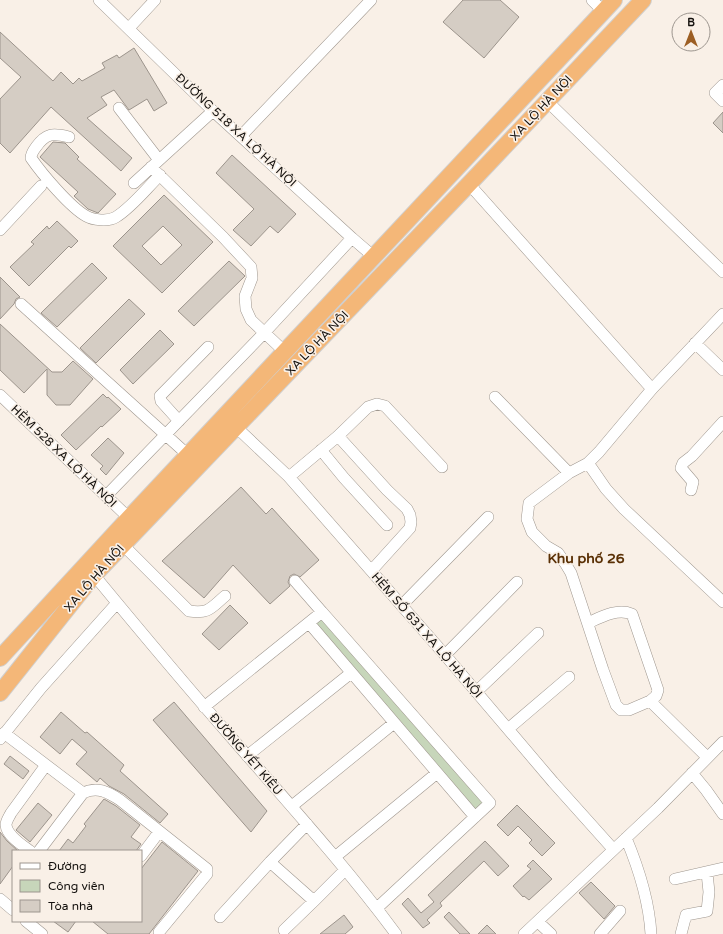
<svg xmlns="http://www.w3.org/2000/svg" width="723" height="934" font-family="'Varela Round',sans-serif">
	<rect width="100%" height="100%" fill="#f9f0e7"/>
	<path fill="#c7d6ba" d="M 322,617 L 485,802 L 476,812 L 314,624 Z"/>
	<path fill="#d5cdc4" stroke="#9c948c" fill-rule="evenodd" d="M 463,0 L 500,0 L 519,17 L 484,58 L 443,22 Z
		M 0,32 L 53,81 L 61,72 L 73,84 L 79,78 L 82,81 L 105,68 L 102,63 L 117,55 L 119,58 L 134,48 L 167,103 L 154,111 L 147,99 L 129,110 L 114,90 L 101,97 L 107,105 L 87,118 L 132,158 L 121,171 L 51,107 L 10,153 L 0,143 L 0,99 L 21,77 L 0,58 Z
		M 723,112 L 723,133 L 713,123 Z
		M 53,142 L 65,143 L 79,157 L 77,159 L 116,194 L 98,213 L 88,209 L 74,196 L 78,192 L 40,157 Z
		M 232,155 L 296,214 L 278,233 L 270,226 L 251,246 L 233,230 L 254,209 L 216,173 Z
		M 164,195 L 213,242 L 162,293 L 113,246 ZM 163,226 L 182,245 L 161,265 L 142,246 Z
		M 57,221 L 78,241 L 71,248 L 69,246 L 29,286 L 10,267 L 34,244 L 31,242 L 47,226 L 49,229 Z
		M 229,261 L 245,276 L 194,326 L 178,311 Z
		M 92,263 L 107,278 L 57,327 L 41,313 Z
		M 0,277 L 20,297 L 16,299 L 14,304 L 0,319 Z
		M 129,299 L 145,314 L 96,363 L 80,348 Z
		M 0,324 L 52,372 L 62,372 L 73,361 L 93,379 L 70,405 L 56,405 L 47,395 L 47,369 L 24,393 L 0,370 Z
		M 160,330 L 174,344 L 133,384 L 120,370 Z
		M 103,394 L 107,398 L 108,397 L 121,409 L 102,427 L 101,426 L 76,450 L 61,435 Z
		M 108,438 L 124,453 L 106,475 L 100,469 L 103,466 L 91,455 Z
		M 241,487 L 266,514 L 272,508 L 319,560 L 300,577 L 294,574 L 290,576 L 288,582 L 290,586 L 270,604 L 233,565 L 204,598 L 162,561 Z
		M 230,605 L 248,623 L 219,650 L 202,634 Z
		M 174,702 L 267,811 L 251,832 L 153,720 Z
		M 61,712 L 85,733 L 87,732 L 124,765 L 120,771 L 168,814 L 160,823 L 124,794 L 109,786 L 100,778 L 97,782 L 76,764 L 87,752 L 72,739 L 60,754 L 40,737 Z
		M 10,756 L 29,771 L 23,779 L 4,764 Z
		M 104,799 L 116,806 L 140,825 L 131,837 L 141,844 L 136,851 L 59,851 L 68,839 L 73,843 L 86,826 L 84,824 Z
		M 38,803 L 52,815 L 30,842 L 16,830 Z
		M 517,805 L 555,843 L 542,856 L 529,843 L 532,840 L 518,826 L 508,836 L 497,825 Z
		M 0,832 L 7,841 L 18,851 L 13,851 L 13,866 L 0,884 Z
		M 485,841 L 509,866 L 498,876 L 484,861 L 440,903 L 442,906 L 427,920 L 430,923 L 423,928 L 402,904 L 408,898 L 421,913 L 434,902 L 428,895 Z
		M 162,842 L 198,871 L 149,934 L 108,934 L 92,921 L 141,921 L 141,869 Z
		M 533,860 L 552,879 L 529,900 L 524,896 L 523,897 L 513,886 L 531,869 L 527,866 Z
		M 591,882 L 615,906 L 604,919 L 579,893 Z
		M 449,912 L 470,934 L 460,934 L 444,917 Z
		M 344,915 L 353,927 L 345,934 L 320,934 Z
		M 53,921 L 76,921 L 68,932 Z
		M 487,925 L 496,934 L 478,934 Z"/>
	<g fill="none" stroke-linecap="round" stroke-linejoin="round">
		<defs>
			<path id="minor" d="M 99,0 L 213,111 L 352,238 L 374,257
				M 592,0 L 603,11
				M 129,28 L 155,0
				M 723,85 L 715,93 L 723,101
				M 547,101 L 723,272
				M 119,108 L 159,160
				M 241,136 L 371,0
				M 69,137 C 53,133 46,133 36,147 C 33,151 31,154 31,158 C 42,174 70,207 86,216 C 93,220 108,222 116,217 C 132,207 146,189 160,175
				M 151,167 L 223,237 L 251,267 L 252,278 L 245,296 L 246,309 L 251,320 L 285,352
				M 134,183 L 213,111
				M 469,184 L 652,389
				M 0,230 L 41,186
				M 21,304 L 188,455
				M 695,343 L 723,370
				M 0,395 L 129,518
				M 495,397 L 569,473
				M 179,421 L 161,401 L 160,396 L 208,347
				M 236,427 L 289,477 L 445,655 L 553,782 L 613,849
				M 338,436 L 387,490 L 407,509 L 410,515 L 411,522 L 410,528 L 372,570
				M 321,450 L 344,478 L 387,525
				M 588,463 L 606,489 L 624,509 L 723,602
				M 289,477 L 338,436 L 368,407 L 377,404 L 385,406 L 442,467
				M 691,490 L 693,482 L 681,468 L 683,463 L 692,456 L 723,422
				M 106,496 L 265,332 L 352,238
				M 123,545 L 189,611 C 209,614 211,608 225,596
				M 94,575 C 141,632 188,688 237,744 C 291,806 347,868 396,934
				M 295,581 L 322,612
				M 402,605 L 488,517
				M 309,623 L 475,817
				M 588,623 C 601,617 617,608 632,614 L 658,690 L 656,696 L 650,701
				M 445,655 L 517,582
				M 476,692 L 538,633
				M 204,707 L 322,612 L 490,803 L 377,908
				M 508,729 L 569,677
				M 4,733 L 83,793 L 39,851
				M 0,739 L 41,688 L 117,603
				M 247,756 L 351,673
				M 707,757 L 650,701 L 629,710 L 621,710 L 616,705 L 603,670 L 571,573 L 565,563 L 558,553 L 546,546 L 532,532 L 527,519 L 529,503 L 569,473 L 588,463 L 599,452 L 652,389 L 723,314
				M 692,773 L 706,790 L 723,814
				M 83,793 C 97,786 108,792 120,800 L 207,869 L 207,874 L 159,932
				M 292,806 L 394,723
				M 626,838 C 639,869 649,900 651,934
				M 30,851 C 22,845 7,836 6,825 C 6,821 9,817 11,813 L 46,765
				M 141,856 L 159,832
				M 335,857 L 437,773
				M 270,862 L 314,901 L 345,870
				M 675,879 L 723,868
				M 0,899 L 13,910
				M 220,917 L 270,862 L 307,824
				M 26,921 L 42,934
				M 538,922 L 551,934
				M 284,930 L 314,901
				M 524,934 L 658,808 L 723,742
				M 600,934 L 620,911
				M 681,934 L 686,915 L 707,911 L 709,892 L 707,873"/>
			<path id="highway" d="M 0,658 L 129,518 L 614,0
				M 0,693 L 94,575 L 469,184 L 643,0"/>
		</defs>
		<use href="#minor" stroke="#9f978f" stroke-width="12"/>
		<use href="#highway" stroke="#d0cfce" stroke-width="18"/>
		<use href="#minor" stroke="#fff" stroke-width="11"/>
		<use href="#highway" stroke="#f4b778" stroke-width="16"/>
	</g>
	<g text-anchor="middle" stroke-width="3.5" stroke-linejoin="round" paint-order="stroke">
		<g font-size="12" fill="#120f0c" stroke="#f9f0e7">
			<text transform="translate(541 108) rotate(-47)" y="4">XA LỘ HÀ NỘI</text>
			<text transform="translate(236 130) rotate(43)" y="4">ĐƯỜNG 518 XA LỘ HÀ NỘI</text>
			<text transform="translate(317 343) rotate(-46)" y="4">XA LỘ HÀ NỘI</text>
			<text transform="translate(64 456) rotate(44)" y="4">HẺM 528 XA LỘ HÀ NỘI</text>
			<text transform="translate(94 578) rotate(-49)" y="4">XA LỘ HÀ NỘI</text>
			<text transform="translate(427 635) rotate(49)" y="4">HẺM SỐ 631 XA LỘ HÀ NỘI</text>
			<text transform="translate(246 754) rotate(49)" y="4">ĐƯỜNG YẾT KIÊU</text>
		</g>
		<g font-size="14" font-weight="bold" fill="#5a3005" stroke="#f9f0e7">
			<text x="586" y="563">Khu phố 26</text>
		</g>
	</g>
	<rect x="12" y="850" width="130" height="72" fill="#f9f0e7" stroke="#9d968f"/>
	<rect x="20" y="863" width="20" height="6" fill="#ffffff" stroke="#9d968f"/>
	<text x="48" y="870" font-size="12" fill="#120f0c">Đường</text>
	<rect x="20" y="880" width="20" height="12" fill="#c7d6ba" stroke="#9d968f"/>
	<text x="48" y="890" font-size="12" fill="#120f0c">Công viên</text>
	<rect x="20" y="900" width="20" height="12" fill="#d5cdc4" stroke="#9d968f"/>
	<text x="48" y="910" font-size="12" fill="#120f0c">Tòa nhà</text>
	<g transform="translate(691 32)"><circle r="19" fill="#f9f0e7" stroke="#9d968f"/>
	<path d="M0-3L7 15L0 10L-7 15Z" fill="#9c5e23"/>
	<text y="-6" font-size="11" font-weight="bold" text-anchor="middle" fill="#120f0c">B</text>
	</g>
</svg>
